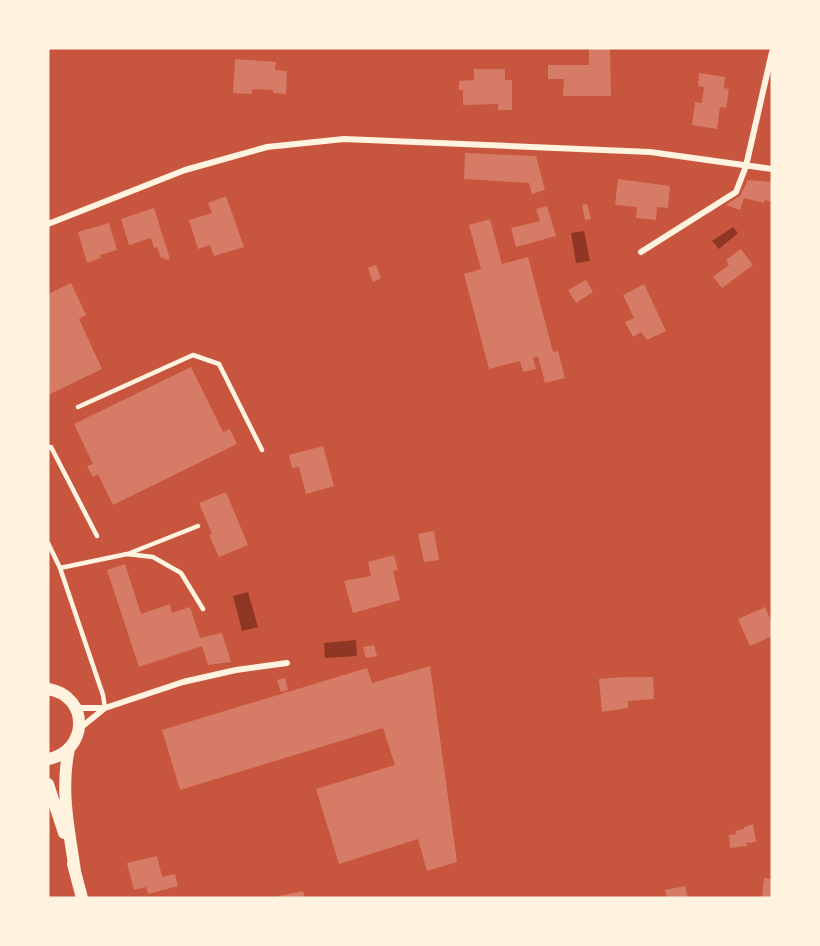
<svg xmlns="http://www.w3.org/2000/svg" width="820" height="946" font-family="Ubuntu,sans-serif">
	<rect width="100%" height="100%" fill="#c8553d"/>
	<path fill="#8f3625" d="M 733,227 L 738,233 L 719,249 L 712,241 Z
		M 584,231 L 590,261 L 576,263 L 571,233 Z
		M 248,592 L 258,627 L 242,631 L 233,596 Z
		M 356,640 L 357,656 L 325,658 L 324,643 Z"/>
	<path fill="#d67c66" d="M 589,48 L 610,48 L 611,96 L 563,96 L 564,79 L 548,79 L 548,65 L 589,65 Z
		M 235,59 L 276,62 L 275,70 L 287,71 L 286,94 L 273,93 L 273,90 L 252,89 L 252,94 L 233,93 Z
		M 474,69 L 505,69 L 505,80 L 512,80 L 512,110 L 498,110 L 498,104 L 463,105 L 463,90 L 459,90 L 459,81 L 474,80 Z
		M 699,73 L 725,77 L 724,88 L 729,89 L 726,108 L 720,107 L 717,129 L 692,125 L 695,102 L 702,103 L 704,87 L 698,86 Z
		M 465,153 L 536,156 L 545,190 L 532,194 L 529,183 L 464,179 Z
		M 618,179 L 670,186 L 668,208 L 657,207 L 656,220 L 636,218 L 637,207 L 615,205 Z
		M 748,180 L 772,182 L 772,202 L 765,200 L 764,203 L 744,198 L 740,210 L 726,205 L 740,196 Z
		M 226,196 L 244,247 L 214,256 L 210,245 L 198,249 L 189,220 L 212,213 L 208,203 Z
		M 587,204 L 591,219 L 585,220 L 582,205 Z
		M 547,206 L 556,236 L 516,247 L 511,228 L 540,221 L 536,209 Z
		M 154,208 L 170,259 L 165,260 L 164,257 L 161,258 L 157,247 L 154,248 L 151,238 L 129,245 L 121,219 Z
		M 490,219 L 502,264 L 528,257 L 553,352 L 558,351 L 565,378 L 545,383 L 538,356 L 533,358 L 536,369 L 523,372 L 520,361 L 489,369 L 464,274 L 481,269 L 469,225 Z
		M 109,223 L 117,250 L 100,255 L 101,258 L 87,263 L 78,232 Z
		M 741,249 L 753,265 L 722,288 L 713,277 L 729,265 L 726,260 Z
		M 376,265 L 381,278 L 373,282 L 368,268 Z
		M 586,280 L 593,292 L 576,303 L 568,290 Z
		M 71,283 L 86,315 L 79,319 L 102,369 L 48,395 L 48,294 Z
		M 644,284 L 666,331 L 647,340 L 641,332 L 633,337 L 625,322 L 634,318 L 623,295 Z
		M 191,367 L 223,432 L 230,429 L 237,444 L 113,505 L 98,474 L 93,477 L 87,466 L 93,464 L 74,424 Z
		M 323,446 L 334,486 L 306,494 L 299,467 L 292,468 L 289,455 Z
		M 226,492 L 248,545 L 219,557 L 209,535 L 212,534 L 199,503 Z
		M 434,531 L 439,560 L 424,562 L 418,534 Z
		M 394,555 L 398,570 L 393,571 L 400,600 L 353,613 L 344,581 L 371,576 L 368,562 Z
		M 125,564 L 141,614 L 170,604 L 172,613 L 190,607 L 200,638 L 222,633 L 231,662 L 208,665 L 202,646 L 139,667 L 107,570 Z
		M 765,607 L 772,623 L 772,636 L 750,646 L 738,619 Z
		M 374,645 L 377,656 L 366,658 L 363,647 Z
		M 430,666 L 457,862 L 427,871 L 418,839 L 339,864 L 316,789 L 395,765 L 383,728 L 180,790 L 162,730 L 367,668 L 372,683 Z
		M 626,677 L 653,677 L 654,699 L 628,701 L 628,708 L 602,712 L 599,679 Z
		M 285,678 L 288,690 L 281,692 L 277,680 Z
		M 753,824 L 756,842 L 746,843 L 747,846 L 730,848 L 729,835 L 736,834 L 735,831 L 744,829 L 744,827 Z
		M 157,856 L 162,877 L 175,874 L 178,886 L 148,894 L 146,887 L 134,890 L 127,863 Z
		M 764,878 L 772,879 L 772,898 L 762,898 Z
		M 685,886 L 688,898 L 667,898 L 665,890 Z
		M 303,891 L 305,898 L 275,898 L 275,897 Z"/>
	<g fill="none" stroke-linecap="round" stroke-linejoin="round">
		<path stroke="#fff3e0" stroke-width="4.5" d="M 78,407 L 193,355 L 219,364 L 262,450
			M 48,448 L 51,447 L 97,536
			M 48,543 L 60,568 L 103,695 L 105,708
			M 130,553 L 198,526
			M 60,568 L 127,554 L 153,557 L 181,573 L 203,609"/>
		<path stroke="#fff3e0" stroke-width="6" d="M 48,224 L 185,170 L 267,147 L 344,139 L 650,152 L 772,169
			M 641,252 L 736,192 L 746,166 L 772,52
			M 76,708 L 105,708
			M 79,729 L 105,708 L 183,682 L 236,670 L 287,663"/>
		<path stroke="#fff3e0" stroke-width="12" d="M 48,689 C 90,696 89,751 48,759
			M 69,749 C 60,790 69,829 75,871
			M 48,784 L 64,833
			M 73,864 L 82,898"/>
	</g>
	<rect width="820" height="946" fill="none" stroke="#fff3e0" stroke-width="99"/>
</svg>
